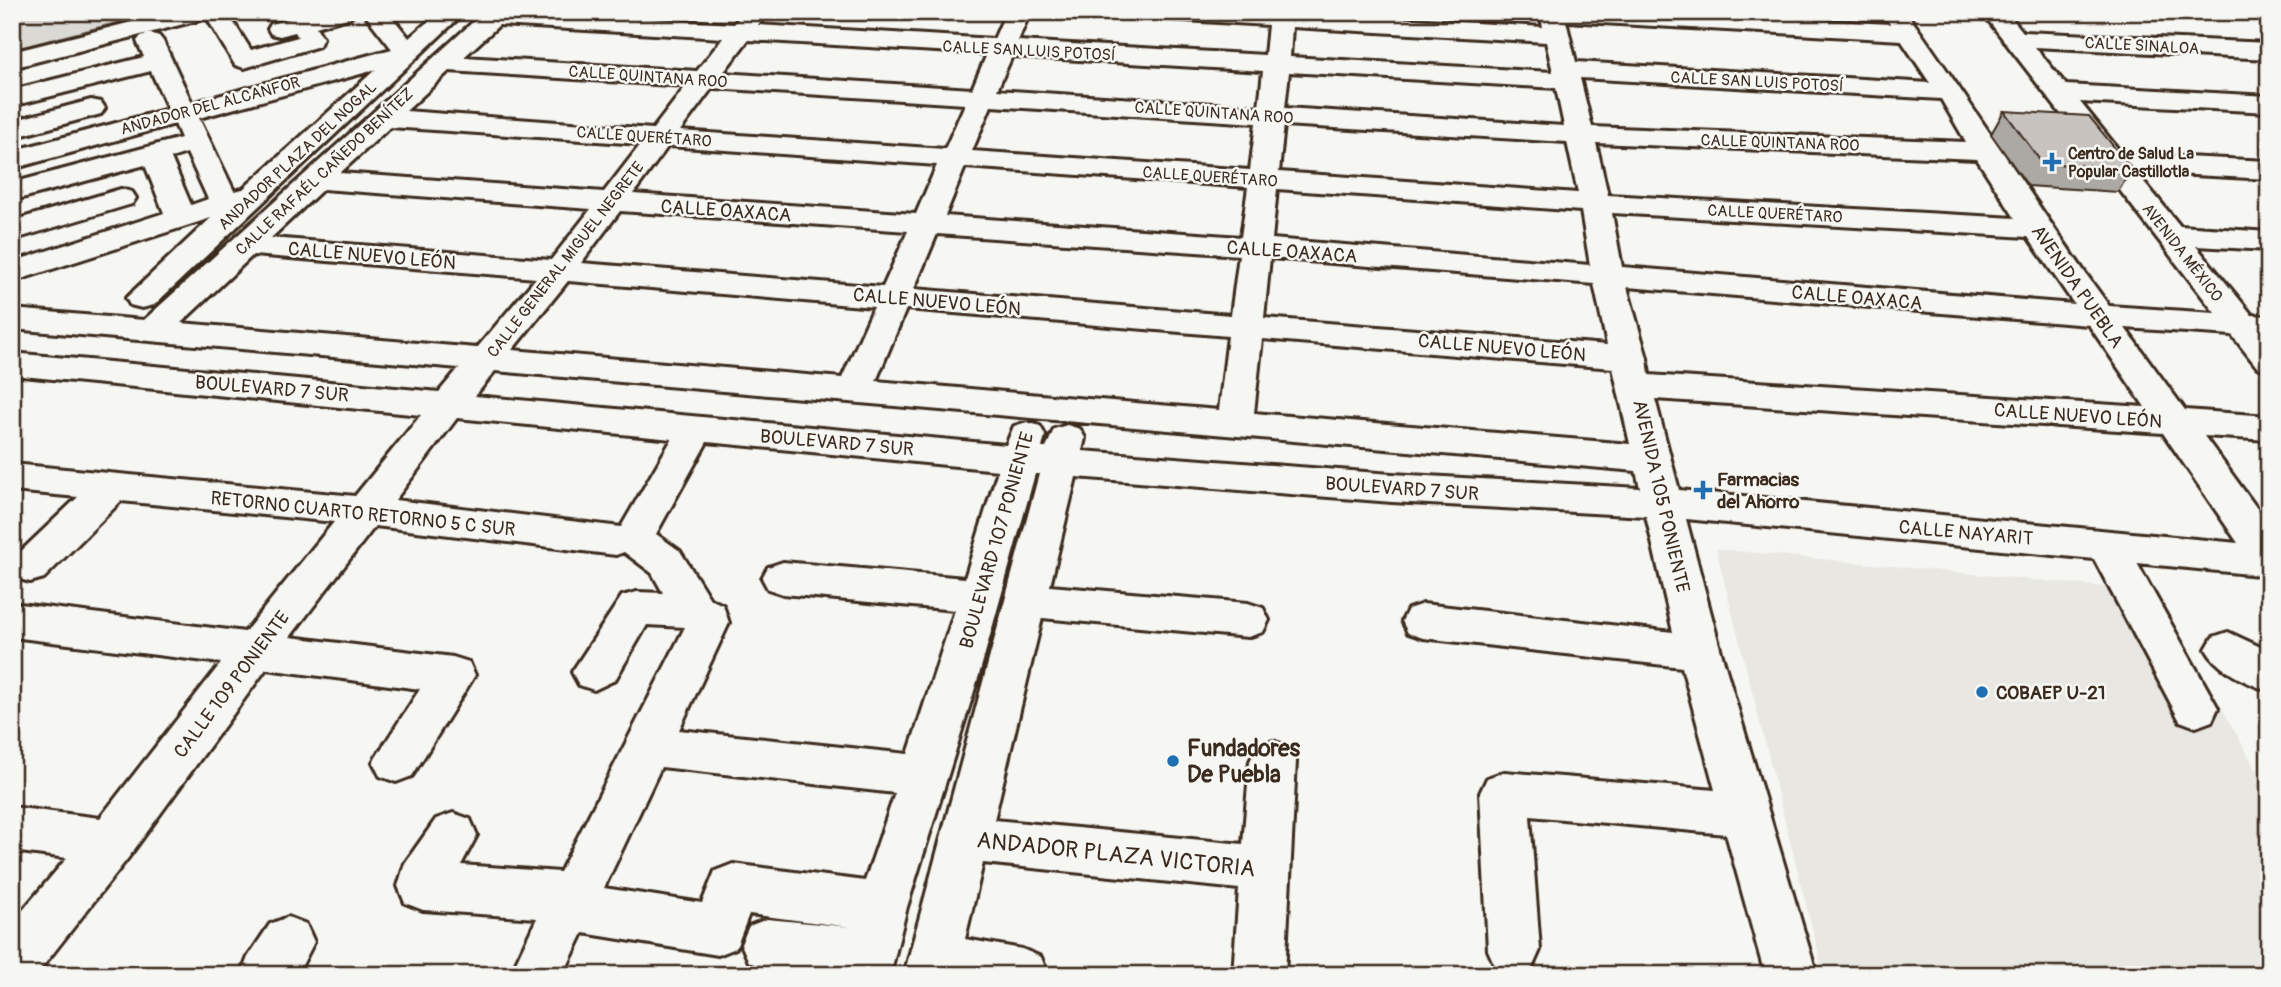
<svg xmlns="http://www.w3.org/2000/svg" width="2281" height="987" font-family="Pangolin,sans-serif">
	<rect width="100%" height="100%" fill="#f6f6f2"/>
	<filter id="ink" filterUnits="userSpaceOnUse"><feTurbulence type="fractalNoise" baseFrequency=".0143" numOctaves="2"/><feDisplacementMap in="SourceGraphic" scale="14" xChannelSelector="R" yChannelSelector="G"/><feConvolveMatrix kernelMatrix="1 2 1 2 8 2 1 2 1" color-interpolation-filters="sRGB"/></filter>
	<g filter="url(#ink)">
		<path fill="#e8e7e2" d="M 1716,549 L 2156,592 L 2269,792 L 2269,975 L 1824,975 Z"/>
		<path fill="#dad9d3" stroke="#8a8278" stroke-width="2" d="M 12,12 L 157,12 L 12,50 Z"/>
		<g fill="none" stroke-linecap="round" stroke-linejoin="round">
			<defs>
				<path id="minor" d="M 172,12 L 227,12 L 251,50 L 298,37 L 295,32 L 280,36 L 271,34 L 268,29 L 271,24 L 314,12 L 354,12 L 351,17 L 316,27 L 323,38 L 319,46 L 244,68 L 235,65 L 207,18 L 12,68 L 12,52 Z
					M 363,12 L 388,12 L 409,38 L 439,12 L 465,12 L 154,305 L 142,308 L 130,305 L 126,298 L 211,218 L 12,282 L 12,262 L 164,213 L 145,165 L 22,198 L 12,195 L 12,183 L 181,138 L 175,124 L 12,169 L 12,151 L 168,109 L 151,71 L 12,106 L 12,90 L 144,57 L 137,41 L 141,36 L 150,33 L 159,36 L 163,41 L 192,103 L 392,49 ZM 375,70 L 243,189 L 234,191 L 199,118 ZM 187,153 L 208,199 L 191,205 L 171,158 Z
					M 484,12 L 536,12 L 734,24 L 743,12 L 768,12 L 758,25 L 994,39 L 1006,12 L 1030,12 L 1018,41 L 1265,55 L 1268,25 L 1168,19 L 1159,17 L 1156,12 L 1296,12 L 1543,27 L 1540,12 L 1670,12 L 1890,24 L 1882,12 L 1906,12 C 1975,108 2039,210 2109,306 L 2215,313 L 1982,12 L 2007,12 L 2023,32 L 2269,43 L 2269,59 L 2035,47 L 2066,85 L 2269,96 L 2269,112 L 2080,102 L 2122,154 L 2269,161 L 2269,179 L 2136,172 L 2180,226 L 2269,232 L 2269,250 L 2196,246 L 2252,315 L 2269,316 L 2269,370 L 2257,367 L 2232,335 L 2125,328 L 2185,410 L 2269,416 L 2269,440 L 2204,436 L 2269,525 L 2269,576 L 2137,563 L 2218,708 L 2212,721 L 2196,727 L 2180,721 L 2094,559 L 1686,519 L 1721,652 L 1817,975 L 1765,975 L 1726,834 L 1530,816 L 1540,950 L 1532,968 L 1513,975 L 1496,968 L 1488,950 L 1480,793 L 1487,778 L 1504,772 L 1715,790 L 1682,667 L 1423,638 L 1408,633 L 1402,621 L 1408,609 L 1423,604 L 1673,632 L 1646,516 L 1392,502 L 1076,477 L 1050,586 L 1248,603 L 1263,608 L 1269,620 L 1263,632 L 1248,637 L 1042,618 L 994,820 L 1243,844 L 1250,761 L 1257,747 L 1273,741 L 1289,747 L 1296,761 L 1285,975 L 1233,975 L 1239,889 L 983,863 L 965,939 L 1022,949 L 1041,957 L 1048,975 L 904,975 L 1039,474 L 1035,474 L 979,675 L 907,907 L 890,975 C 844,975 793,980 749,962 L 741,944 L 749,926 L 767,919 L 851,927 L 749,914 L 736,948 L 718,955 L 583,933 L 563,975 L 510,975 L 537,918 L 423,910 L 405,903 L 398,886 L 405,863 L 436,819 L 453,813 L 470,819 L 477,835 L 461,865 L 560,872 L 685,627 L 647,625 L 615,680 L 594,690 L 579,685 L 572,672 L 622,596 L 637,592 L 663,593 L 652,573 L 624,552 L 616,555 L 375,526 L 290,637 L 453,657 L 469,662 L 475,675 L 412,776 L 396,782 L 380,776 L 373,762 L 420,689 L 266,669 L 128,858 L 36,975 L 12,975 L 12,923 L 67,858 L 12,851 L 12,807 L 100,818 L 221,663 L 12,637 L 12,603 L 245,632 L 334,522 L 121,501 L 44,578 L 30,582 L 16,578 L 12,562 L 16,556 L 78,497 L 12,491 L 12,464 L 355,496 L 421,415 L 12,375 L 12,353 L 439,392 L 459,368 L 12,329 L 12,309 L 144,320 ZM 1566,21 L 1901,40 L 1930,83 L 1576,62 ZM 499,25 L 723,38 L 697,71 L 464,57 ZM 1292,27 L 1546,42 L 1553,72 L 1290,57 ZM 748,40 L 987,54 L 972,89 L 723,73 ZM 1012,56 L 1263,71 L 1259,107 L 997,90 ZM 449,71 L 686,86 L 653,129 L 406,111 ZM 1289,72 L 1556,88 L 1564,126 L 1285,108 ZM 1580,78 L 1941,99 L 1966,142 L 1592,127 ZM 712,88 L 965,104 L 945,149 L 680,131 ZM 991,106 L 1256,123 L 1250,170 L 972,151 ZM 1284,125 L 1567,142 L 1578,193 L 1279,172 ZM 390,127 L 641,144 L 604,192 L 340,173 ZM 1596,143 L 1977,159 L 2015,218 L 1608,195 ZM 668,146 L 937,165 L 916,214 L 633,194 ZM 965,167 L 1248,187 L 1241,237 L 945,216 ZM 323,189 L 591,209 L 551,260 L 271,238 ZM 1277,189 L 1581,211 L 1590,265 L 1272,239 ZM 620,211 L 908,231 L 883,287 L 581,263 ZM 1612,213 L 2028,237 L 2074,304 L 1622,267 ZM 937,234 L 1239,255 L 1231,315 L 914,289 ZM 253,255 L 536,278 L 477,348 L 181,323 ZM 1270,258 L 1594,284 L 1607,345 L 1264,318 ZM 568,281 L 874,307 L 842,378 L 512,350 ZM 1627,287 L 2089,325 L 2145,407 L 1649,375 L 1647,358 ZM 906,309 L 1228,336 L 1219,410 L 876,381 ZM 1262,339 L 1613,368 L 1630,444 L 1254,413 ZM 495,371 L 1636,471 L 1640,488 L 1392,474 L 1082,451 L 1085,438 L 1080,429 L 1067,425 L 1054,429 L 1046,448 L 1042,448 L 1045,435 L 1040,426 L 1027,422 L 1014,426 L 1006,445 L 475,396 ZM 1655,399 L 2163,433 L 2238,543 L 1679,490 ZM 457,418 L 672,439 L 621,527 L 395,500 ZM 707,442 L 998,470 L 965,578 L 783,562 L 768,567 L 762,578 L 768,589 L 783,594 L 955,610 L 908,754 L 679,730 L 729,623 L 723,605 L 710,599 L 680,551 L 656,534 ZM 661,767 L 895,793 L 865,881 L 733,864 L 715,871 L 702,903 L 604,888 Z
					M 91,100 L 101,102 L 105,108 L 101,114 L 12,138 L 12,121 Z
					M 121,189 L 132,192 L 136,198 L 132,204 L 12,240 L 12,221 Z
					M 2228,632 L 2269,651 L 2269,691 C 2246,683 2217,670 2206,649 L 2213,637 Z
					M 288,917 L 306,924 L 314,942 L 297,975 L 241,975 L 248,957 L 270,924 Z"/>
			</defs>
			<use href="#minor" stroke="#3b2a1e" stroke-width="6"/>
			<use href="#minor" fill="#f6f6f2" fill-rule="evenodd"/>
		</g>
		<path fill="#aca8a3" stroke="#3b2a1e" stroke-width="2" d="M 2004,111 L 2132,169 L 2118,192 L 2028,186 L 1991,134 Z"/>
		<path fill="#c8c3be" stroke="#3b2a1e" stroke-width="2" d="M 2004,111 L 2089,116 L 2132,169 L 2042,163 Z"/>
	</g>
	<g fill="#1f6fb2" stroke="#f6f6f2" stroke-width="2.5">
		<path d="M2048.5 151.5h7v7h7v7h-7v7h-7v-7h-7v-7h7z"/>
		<path d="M1699.5 479.5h7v7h7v7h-7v7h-7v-7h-7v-7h7z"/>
		<circle cx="1982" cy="692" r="7"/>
		<circle cx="1173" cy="761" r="7"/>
	</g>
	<g text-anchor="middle" stroke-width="5" stroke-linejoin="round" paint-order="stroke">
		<g font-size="16" fill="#3b2a1e" stroke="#f6f6f2">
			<text transform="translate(2142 45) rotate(3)" y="6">CALLE SINALOA</text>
			<text transform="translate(1029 50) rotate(3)" y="6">CALLE SAN LUIS POTOSÍ</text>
			<text transform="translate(648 76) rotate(4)" y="6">CALLE QUINTANA ROO</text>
			<text transform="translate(1757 81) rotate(3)" y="6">CALLE SAN LUIS POTOSÍ</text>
			<text transform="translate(210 105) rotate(-15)" y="6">ANDADOR DEL ALCANFOR</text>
			<text transform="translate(1214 112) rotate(4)" y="6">CALLE QUINTANA ROO</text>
			<text transform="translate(644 136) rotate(4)" y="6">CALLE QUERÉTARO</text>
			<text transform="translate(1780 142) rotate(2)" y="6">CALLE QUINTANA ROO</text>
			<text transform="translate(297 155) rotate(-43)" y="6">ANDADOR PLAZA DEL NOGAL</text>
			<text transform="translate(324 171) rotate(-43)" y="6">CALLE RAFAÉL CAÑEDO BENÍTEZ</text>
			<text transform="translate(1210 176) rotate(4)" y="6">CALLE QUERÉTARO</text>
			<text transform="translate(1775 213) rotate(3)" y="6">CALLE QUERÉTARO</text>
			<text transform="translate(2183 252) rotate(52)" y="6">AVENIDA MÉXICO</text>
			<text transform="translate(565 259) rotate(-52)" y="6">CALLE GENERAL MIGUEL NEGRETE</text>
		</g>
		<g font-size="16" font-weight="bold" fill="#3b2a1e" stroke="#f6f6f2" text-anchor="start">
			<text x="2068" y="159">Centro de Salud La<tspan x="2068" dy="18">Popular Castillotla</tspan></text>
		</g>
		<g font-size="19" fill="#3b2a1e" stroke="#f6f6f2">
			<text transform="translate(726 210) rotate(4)" y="7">CALLE OAXACA</text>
			<text transform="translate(1292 251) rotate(4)" y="7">CALLE OAXACA</text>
			<text transform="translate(372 255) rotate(5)" y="7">CALLE NUEVO LEÓN</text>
			<text transform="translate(2078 286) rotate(55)" y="7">AVENIDA PUEBLA</text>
			<text transform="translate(1857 297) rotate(5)" y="7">CALLE OAXACA</text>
			<text transform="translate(937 301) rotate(5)" y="7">CALLE NUEVO LEÓN</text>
			<text transform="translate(1502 347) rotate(5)" y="7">CALLE NUEVO LEÓN</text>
			<text transform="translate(272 388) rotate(5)" y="7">BOULEVARD 7 SUR</text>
			<text transform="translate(2078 415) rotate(4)" y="7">CALLE NUEVO LEÓN</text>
			<text transform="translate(837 442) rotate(5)" y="7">BOULEVARD 7 SUR</text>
			<text transform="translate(1402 488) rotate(4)" y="7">BOULEVARD 7 SUR</text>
			<text transform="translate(1662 496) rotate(77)" y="7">AVENIDA 105 PONIENTE</text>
			<text transform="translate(363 513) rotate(6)" y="7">RETORNO CUARTO RETORNO 5 C SUR</text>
			<text transform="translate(1966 532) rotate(5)" y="7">CALLE NAYARIT</text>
			<text transform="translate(996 540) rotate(-74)" y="7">BOULEVARD 107 PONIENTE</text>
			<text transform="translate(231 684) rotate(-53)" y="7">CALLE 109 PONIENTE</text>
		</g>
		<g font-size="19" font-weight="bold" fill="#3b2a1e" stroke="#f6f6f2" text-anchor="start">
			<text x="1717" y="486">Farmacias<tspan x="1717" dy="22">del Ahorro</tspan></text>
			<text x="1996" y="699">COBAEP U-21</text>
		</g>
		<g font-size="23" font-weight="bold" fill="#3b2a1e" stroke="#f6f6f2" text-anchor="start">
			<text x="1187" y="756">Fundadores<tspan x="1187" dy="26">De Puebla</tspan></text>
		</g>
		<g font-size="23" fill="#3b2a1e" stroke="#f6f6f2">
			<text transform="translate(1116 854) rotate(6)" y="8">ANDADOR PLAZA VICTORIA</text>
		</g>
	</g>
	<rect width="2281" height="987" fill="none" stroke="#f6f6f2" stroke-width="42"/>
	<rect x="21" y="21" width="2239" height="945" fill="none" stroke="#3b2a1e" stroke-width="2.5" filter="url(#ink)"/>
</svg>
